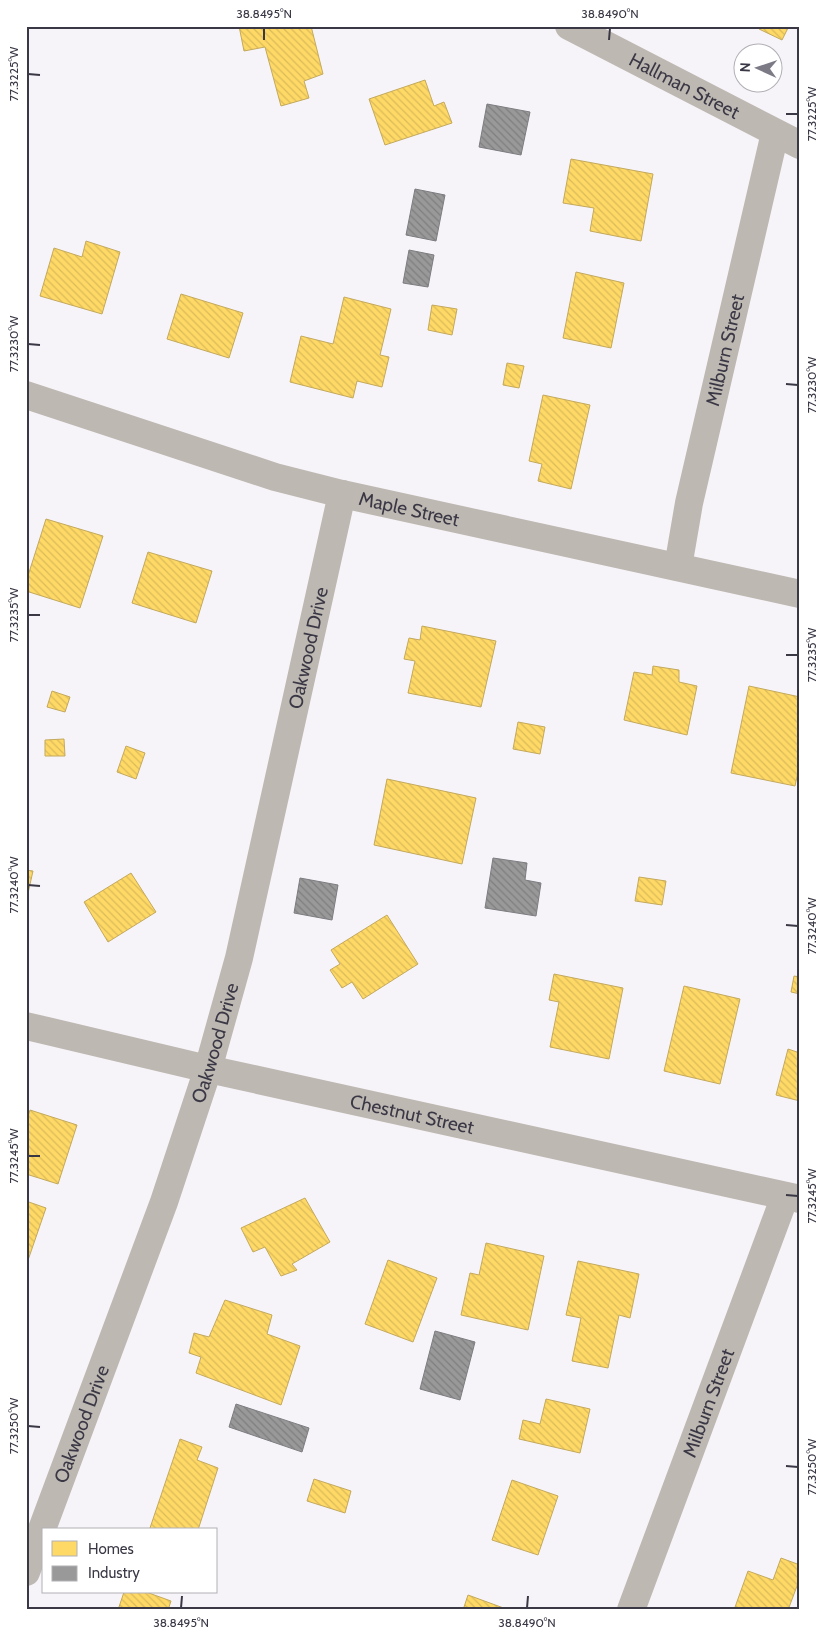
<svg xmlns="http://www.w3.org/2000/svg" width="826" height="1636" font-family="Cabin,sans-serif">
	<defs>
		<pattern id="homes-back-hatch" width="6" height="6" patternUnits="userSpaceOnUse" patternTransform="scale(1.25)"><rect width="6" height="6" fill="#ffd966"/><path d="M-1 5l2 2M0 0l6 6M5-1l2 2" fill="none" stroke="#dbbb5a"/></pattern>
		<pattern id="industry-back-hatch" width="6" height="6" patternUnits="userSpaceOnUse" patternTransform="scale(1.25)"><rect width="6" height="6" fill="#999"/><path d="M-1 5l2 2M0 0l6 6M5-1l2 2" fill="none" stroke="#7e7e7f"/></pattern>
	</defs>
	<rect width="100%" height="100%" fill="#f6f4f9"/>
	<path fill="url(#homes-back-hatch)" stroke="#c4a95c" d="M 239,26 L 311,26 L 323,74 L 304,81 L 309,98 L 281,106 L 265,47 L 244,51 Z
		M 761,26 L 789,26 L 782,40 L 759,29 Z
		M 425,80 L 434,106 L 444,102 L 452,123 L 385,145 L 369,99 Z
		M 571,159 L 653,174 L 641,241 L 590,231 L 594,208 L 563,203 Z
		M 86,241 L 120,252 L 102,314 L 40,296 L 54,248 L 82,257 Z
		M 576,272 L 624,283 L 611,348 L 563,338 Z
		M 181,294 L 243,313 L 229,358 L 167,339 Z
		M 344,297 L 391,309 L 380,355 L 389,357 L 382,387 L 357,381 L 353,398 L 290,382 L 301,336 L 333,344 Z
		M 432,305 L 457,309 L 452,335 L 428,330 Z
		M 507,363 L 524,366 L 519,388 L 503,385 Z
		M 543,395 L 590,405 L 571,489 L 538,481 L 542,464 L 529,461 Z
		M 46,519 L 103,536 L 80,608 L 26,591 L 26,582 Z
		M 148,552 L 212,571 L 196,623 L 132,603 Z
		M 422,626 L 496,641 L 481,707 L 408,693 L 415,661 L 404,659 L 409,638 L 420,640 Z
		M 653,666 L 679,670 L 679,682 L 697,686 L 687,735 L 624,720 L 634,672 L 652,675 Z
		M 749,686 L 800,697 L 800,763 L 795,786 L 731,773 Z
		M 52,691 L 70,697 L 65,712 L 47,707 Z
		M 518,722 L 545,727 L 540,754 L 513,749 Z
		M 64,739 L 65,756 L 45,756 L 45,740 Z
		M 126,746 L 145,753 L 136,779 L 117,772 Z
		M 387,779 L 476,798 L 462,864 L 374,845 Z
		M 26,870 L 33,871 L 26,902 Z
		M 131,873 L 156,912 L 108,942 L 84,902 Z
		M 639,877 L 666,881 L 662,905 L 635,901 Z
		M 387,915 L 418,964 L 363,999 L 352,982 L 342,988 L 330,970 L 340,964 L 331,950 Z
		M 554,974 L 623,988 L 609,1059 L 550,1047 L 559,1002 L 549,1000 Z
		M 794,976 L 800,977 L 800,994 L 791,992 Z
		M 684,986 L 740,999 L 720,1084 L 664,1071 Z
		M 788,1049 L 800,1053 L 800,1101 L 776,1095 Z
		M 30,1110 L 77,1125 L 58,1184 L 26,1174 L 26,1123 Z
		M 305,1198 L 330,1242 L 292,1264 L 297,1270 L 281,1276 L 265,1247 L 253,1252 L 241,1228 Z
		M 26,1201 L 46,1208 L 26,1266 Z
		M 486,1243 L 544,1256 L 528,1330 L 461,1315 L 470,1273 L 479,1275 Z
		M 388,1260 L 437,1278 L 413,1342 L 365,1324 Z
		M 578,1261 L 639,1274 L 630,1318 L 619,1315 L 608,1368 L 572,1361 L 581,1318 L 566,1315 Z
		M 225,1300 L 272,1315 L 267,1334 L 300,1346 L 281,1405 L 196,1373 L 201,1357 L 189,1353 L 194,1333 L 209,1337 Z
		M 546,1399 L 590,1409 L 580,1453 L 519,1439 L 523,1420 L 540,1424 Z
		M 180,1439 L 202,1447 L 197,1460 L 218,1468 L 198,1530 L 156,1530 L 150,1528 Z
		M 314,1479 L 351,1491 L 345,1513 L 307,1501 Z
		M 512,1480 L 558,1496 L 538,1555 L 492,1540 Z
		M 781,1558 L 800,1565 L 800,1578 L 788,1610 L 734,1610 L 748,1571 L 773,1580 Z
		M 124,1592 L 146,1592 L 171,1601 L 168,1610 L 118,1610 Z
		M 468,1595 L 509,1610 L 463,1610 Z"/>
	<path fill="url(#industry-back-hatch)" stroke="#7d7c80" d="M 487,104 L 530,112 L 521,155 L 479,147 Z
		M 415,189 L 445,195 L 436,241 L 406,235 Z
		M 409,250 L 434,255 L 428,287 L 403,283 Z
		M 493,858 L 527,863 L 525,880 L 541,883 L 536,916 L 485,908 Z
		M 300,878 L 338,885 L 332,920 L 294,913 Z
		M 435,1331 L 475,1342 L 460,1400 L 420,1389 Z
		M 236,1404 L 309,1428 L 302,1452 L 229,1427 Z"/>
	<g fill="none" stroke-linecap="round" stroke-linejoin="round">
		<g stroke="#beb8b2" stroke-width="28">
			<path id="s1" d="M 569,26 L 800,145"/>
			<path id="s2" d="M 26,395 L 275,477 L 342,494 L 800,594"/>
			<path id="s3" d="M 678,567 L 689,503 L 775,133"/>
			<path id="s4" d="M 26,1026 L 208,1069 L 800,1199"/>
			<path id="s5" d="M 26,1572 L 164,1202 L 208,1069 L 239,958 L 342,494"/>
			<path id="s6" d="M 631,1610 L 785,1196"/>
		</g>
	</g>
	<path fill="none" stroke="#3b3846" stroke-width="2" d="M 264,40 L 264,28M 609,40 L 610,28M 28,74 L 40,75M 786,114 L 798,114M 28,344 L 40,345M 786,384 L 798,385M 28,615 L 40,615M 786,655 L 798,655M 28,885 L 40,886M 786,925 L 798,926M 28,1156 L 40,1156M 786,1195 L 798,1196M 28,1426 L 40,1427M 786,1466 L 798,1467M 181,1608 L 182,1596M 527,1608 L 528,1596"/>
	<g text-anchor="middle" stroke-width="5" stroke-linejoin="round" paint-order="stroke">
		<g font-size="19" fill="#3b3846" stroke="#fff">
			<text dy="7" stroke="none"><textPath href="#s1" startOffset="130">Hallman Street</textPath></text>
			<text dy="7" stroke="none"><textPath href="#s3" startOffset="222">Milburn Street</textPath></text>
			<text dy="7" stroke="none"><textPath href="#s2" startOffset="400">Maple Street</textPath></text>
			<text dy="7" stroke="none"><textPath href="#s5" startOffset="968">Oakwood Drive</textPath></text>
			<text dy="7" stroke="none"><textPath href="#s5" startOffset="562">Oakwood Drive</textPath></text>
			<text dy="7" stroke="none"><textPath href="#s4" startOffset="396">Chestnut Street</textPath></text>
			<text dy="7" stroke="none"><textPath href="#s6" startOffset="221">Milburn Street</textPath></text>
			<text dy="7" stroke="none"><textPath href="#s5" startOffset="158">Oakwood Drive</textPath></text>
		</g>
	</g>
	<rect width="826" height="1636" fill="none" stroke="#ffffff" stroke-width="55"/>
	<rect x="42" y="1528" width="175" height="65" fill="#ffffff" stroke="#b1afb5"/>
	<rect x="52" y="1541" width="25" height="15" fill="#ffd966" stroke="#b1afb5"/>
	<text x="88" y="1554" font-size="15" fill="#3b3846">Homes</text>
	<rect x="52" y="1566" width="25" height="15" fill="#999999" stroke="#b1afb5"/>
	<text x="88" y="1578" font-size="15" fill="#3b3846">Industry</text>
	<g transform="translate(758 68) rotate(273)"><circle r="24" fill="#ffffff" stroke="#b1afb5"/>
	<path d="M0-4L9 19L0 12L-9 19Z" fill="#7c7a85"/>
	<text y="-8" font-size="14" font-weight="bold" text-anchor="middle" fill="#3b3846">N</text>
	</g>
	<rect x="28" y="28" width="770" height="1580" fill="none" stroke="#3b3846" stroke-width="2"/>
	<g font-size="12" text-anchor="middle" fill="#3b3846">
		<text x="264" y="18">38.8495°N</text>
		<text x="610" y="18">38.8490°N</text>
		<text transform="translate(14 74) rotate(-90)" y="4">77.3225°W</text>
		<text transform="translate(812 114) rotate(-90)" y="4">77.3225°W</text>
		<text transform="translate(14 344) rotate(-90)" y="4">77.3230°W</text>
		<text transform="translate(812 385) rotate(-90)" y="4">77.3230°W</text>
		<text transform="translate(14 615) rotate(-90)" y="4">77.3235°W</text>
		<text transform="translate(812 655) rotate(-90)" y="4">77.3235°W</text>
		<text transform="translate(14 885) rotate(-90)" y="4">77.3240°W</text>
		<text transform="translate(812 926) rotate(-90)" y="4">77.3240°W</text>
		<text transform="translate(14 1156) rotate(-90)" y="4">77.3245°W</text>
		<text transform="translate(812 1196) rotate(-90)" y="4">77.3245°W</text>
		<text transform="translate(14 1426) rotate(-90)" y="4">77.3250°W</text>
		<text transform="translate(812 1467) rotate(-90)" y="4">77.3250°W</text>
		<text x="181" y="1627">38.8495°N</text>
		<text x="527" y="1627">38.8490°N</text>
	</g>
</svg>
